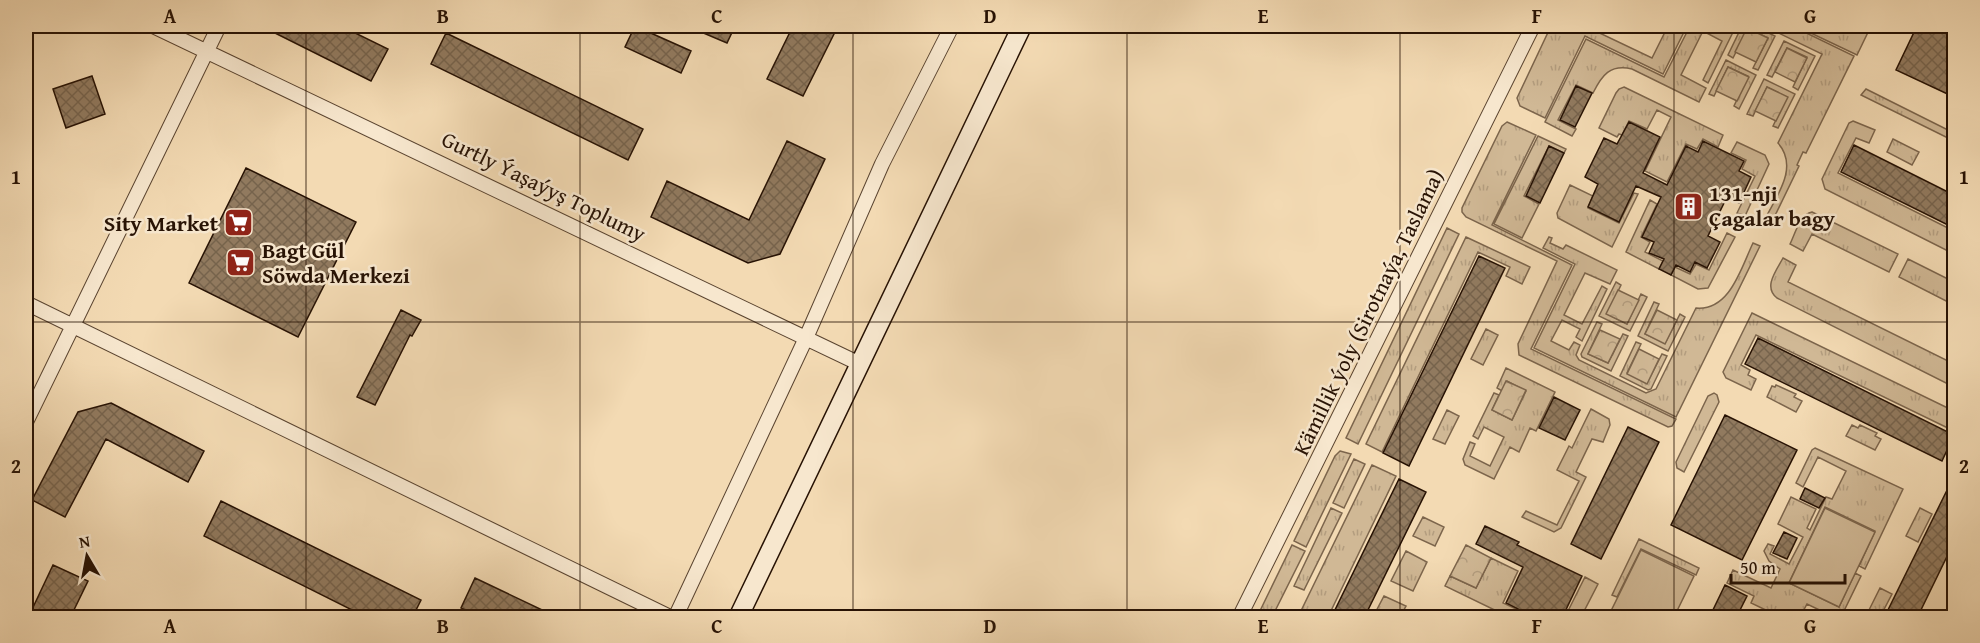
<svg xmlns="http://www.w3.org/2000/svg" width="1980" height="643" font-family="'Gentium Book Plus',serif">
	<defs>
		<pattern id="grass-tufts" width="24" height="20" patternUnits="userSpaceOnUse" patternTransform="scale(1.5)"><rect width="24" height="20" fill="#d0b895"/><path d="M3 7l-1-3M5 7V3M7 7l1-3M15 17l-1-3M17 17v-4M19 17l1-3" fill="none" stroke="#b39d7f"/></pattern>
		<pattern id="forest-crowns" width="20" height="18" patternUnits="userSpaceOnUse" patternTransform="scale(1.5)"><rect width="20" height="18" fill="#d0b895"/><path d="M2 6a3 3 0 1 1 6 0M12 15a3 3 0 1 1 6 0" fill="none" stroke="#b39d7f"/></pattern>
		<pattern id="building-cross-hatch" width="8" height="8" patternUnits="userSpaceOnUse" patternTransform="scale(1.5)"><rect width="8" height="8" fill="#917a5f"/><path d="M0 0l8 8M0 8l8-8" fill="none" stroke="#76634c"/></pattern>
	</defs>
	<rect width="100%" height="100%" fill="#f3dab3"/>
	<filter id="stains"><feTurbulence type="fractalNoise" baseFrequency=".00333" numOctaves="4"/><feColorMatrix values="0 0 0 0 .2 0 0 0 0 .09 0 0 0 0 .02 0 0 0 .5 -.17"/></filter>
	<radialGradient id="worn" r=".72"><stop offset=".6" stop-color="#630" stop-opacity="0"/><stop offset="1" stop-color="#630" stop-opacity=".3"/></radialGradient>
	<path fill="url(#grass-tufts)" stroke="#7c654c" stroke-width="1.5" d="M 1551,26 L 1585,26 L 1652,58 L 1668,26 L 1687,26 L 1663,74 L 1585,36 L 1545,118 L 1520,106 L 1517,98 Z
		M 1690,26 L 1736,26 L 1708,83 L 1703,80 L 1722,41 L 1703,31 L 1681,75 L 1706,88 L 1699,102 L 1632,69 C 1610,64 1602,75 1593,93 L 1576,85 L 1558,120 L 1576,129 L 1572,136 L 1545,122 L 1586,39 L 1664,77 Z
		M 1742,26 L 1754,26 L 1775,36 L 1758,70 L 1753,68 L 1768,38 L 1748,28 L 1733,58 L 1728,55 Z
		M 1764,26 L 1792,26 L 1854,56 L 1806,153 L 1803,152 L 1797,165 L 1799,166 L 1770,226 L 1763,223 C 1775,198 1800,168 1778,143 L 1822,54 Z
		M 1796,26 L 1810,26 L 1825,33 L 1829,26 L 1871,26 L 1857,55 Z
		M 1784,41 L 1815,56 L 1798,90 L 1793,87 L 1807,57 L 1787,48 L 1772,77 L 1767,75 Z
		M 1726,60 L 1756,75 L 1739,109 L 1734,106 L 1748,76 L 1728,67 L 1714,96 L 1709,94 Z
		M 1764,79 L 1795,94 L 1778,128 L 1773,126 L 1787,97 L 1767,87 L 1753,116 L 1747,114 Z
		M 1624,87 L 1723,135 L 1718,147 L 1703,139 L 1697,149 L 1686,144 L 1667,182 L 1645,171 L 1671,117 L 1657,110 L 1647,129 L 1629,121 L 1622,135 L 1619,134 L 1617,137 L 1599,128 L 1616,93 L 1619,89 Z
		M 1866,89 L 1954,133 L 1954,141 L 1861,95 Z
		M 1853,121 L 1875,130 L 1869,143 L 1856,138 L 1838,173 L 1954,231 L 1954,254 L 1825,189 L 1822,179 L 1849,123 Z
		M 1507,122 L 1536,135 L 1492,225 L 1572,265 L 1531,349 L 1676,419 L 1672,426 L 1668,427 L 1519,355 L 1518,344 L 1557,261 L 1466,217 L 1462,212 L 1462,208 L 1502,126 Z
		M 1538,136 L 1566,149 L 1564,153 L 1549,146 L 1524,196 L 1539,204 L 1522,238 L 1494,224 Z
		M 1893,139 L 1919,152 L 1912,165 L 1887,152 Z
		M 1737,142 L 1765,155 L 1769,164 L 1745,216 L 1737,213 L 1755,176 L 1742,169 L 1746,160 L 1731,153 Z
		M 1570,185 L 1593,196 L 1588,208 L 1619,223 L 1634,193 L 1638,194 L 1612,247 L 1558,218 L 1557,213 Z
		M 1650,200 L 1657,204 L 1641,237 L 1650,242 L 1645,252 L 1663,261 L 1659,269 L 1626,252 Z
		M 1812,212 L 1898,254 L 1889,272 L 1812,234 L 1803,251 L 1790,244 C 1795,234 1800,214 1812,212 Z
		M 1447,228 L 1459,234 L 1358,444 L 1346,438 Z
		M 1727,233 L 1735,237 L 1708,288 L 1698,289 L 1671,275 L 1675,267 L 1690,274 L 1696,264 L 1709,270 Z
		M 1466,237 L 1530,267 L 1522,284 L 1506,276 L 1510,267 L 1478,252 L 1382,452 L 1366,444 Z
		M 1549,237 L 1552,238 L 1550,243 L 1563,249 L 1566,245 L 1617,270 L 1610,284 L 1585,273 L 1564,315 L 1582,324 L 1602,286 L 1607,289 L 1582,341 L 1576,337 L 1580,329 L 1562,320 L 1551,341 L 1569,350 L 1574,342 L 1580,345 L 1576,355 L 1579,360 L 1646,393 L 1656,389 L 1696,308 C 1730,311 1741,268 1753,243 L 1760,246 L 1676,417 L 1534,348 L 1575,264 L 1543,248 Z
		M 1783,258 L 1796,265 L 1788,282 L 1952,363 L 1954,359 L 1954,387 L 1777,298 C 1763,287 1776,271 1783,258 Z
		M 1908,259 L 1954,282 L 1954,305 L 1899,277 Z
		M 1616,282 L 1621,285 L 1607,314 L 1627,324 L 1641,294 L 1647,297 L 1630,331 L 1599,316 Z
		M 1654,302 L 1659,304 L 1645,334 L 1665,343 L 1680,314 L 1685,317 L 1668,351 L 1638,336 Z
		M 1752,313 L 1954,411 L 1954,431 L 1756,335 L 1741,365 L 1750,370 L 1748,375 L 1756,379 L 1751,390 L 1726,378 L 1723,372 Z
		M 1597,322 L 1602,324 L 1588,354 L 1608,363 L 1623,334 L 1628,336 L 1611,371 L 1582,357 L 1581,354 Z
		M 1486,329 L 1498,335 L 1483,365 L 1471,359 Z
		M 1636,342 L 1641,344 L 1627,373 L 1647,383 L 1662,354 L 1667,356 L 1651,389 L 1648,390 L 1620,376 Z
		M 1506,368 L 1555,392 L 1536,431 L 1530,428 L 1519,452 L 1510,447 L 1494,479 L 1465,465 L 1463,459 L 1470,442 L 1475,444 L 1470,456 L 1490,466 L 1504,437 L 1484,427 L 1478,439 L 1473,436 L 1494,393 L 1499,395 L 1492,410 L 1512,420 L 1526,391 L 1507,381 L 1502,391 L 1497,388 Z
		M 1776,385 L 1796,394 L 1794,397 L 1802,401 L 1796,412 L 1767,397 L 1772,386 L 1775,387 Z
		M 1714,393 L 1717,395 L 1719,402 L 1684,472 L 1677,468 L 1676,462 L 1708,396 Z
		M 1591,409 L 1609,419 L 1610,425 L 1603,442 L 1592,439 L 1576,472 L 1586,477 L 1561,528 L 1554,532 L 1522,517 L 1526,511 L 1557,525 L 1579,481 L 1557,470 L 1569,446 L 1572,448 Z
		M 1447,410 L 1459,416 L 1445,444 L 1433,439 Z
		M 1852,425 L 1858,428 L 1860,425 L 1877,433 L 1875,436 L 1881,439 L 1875,450 L 1846,436 Z
		M 1815,448 L 1903,489 L 1865,569 L 1859,566 L 1875,531 L 1825,507 L 1789,583 L 1839,607 L 1855,573 L 1861,576 L 1841,617 L 1834,617 L 1807,604 L 1800,617 L 1773,617 L 1774,614 L 1751,603 L 1754,596 L 1727,583 L 1733,570 L 1771,588 L 1780,569 L 1769,561 L 1764,551 L 1768,544 L 1774,546 L 1770,554 L 1789,564 L 1803,537 L 1778,524 L 1791,497 L 1816,509 L 1807,528 L 1810,530 L 1826,497 L 1832,499 L 1846,471 L 1818,457 L 1803,487 L 1796,483 L 1812,450 Z
		M 1340,451 L 1351,454 L 1306,547 L 1294,541 L 1335,456 Z
		M 1354,459 L 1365,464 L 1344,508 L 1333,503 Z
		M 1372,465 L 1396,476 L 1328,617 L 1298,617 Z
		M 1331,508 L 1342,513 L 1304,590 L 1294,586 Z
		M 1920,508 L 1932,514 L 1918,542 L 1906,536 Z
		M 1423,517 L 1444,527 L 1435,546 L 1413,536 Z
		M 1639,539 L 1699,568 L 1696,575 L 1641,549 L 1617,597 L 1612,595 Z
		M 1292,545 L 1305,551 L 1272,617 L 1257,617 Z
		M 1406,551 L 1427,562 L 1413,591 L 1391,581 Z
		M 1491,558 L 1518,571 L 1503,603 L 1533,617 L 1509,617 L 1445,586 L 1450,576 L 1476,588 Z
		M 1585,577 L 1598,584 L 1581,617 L 1565,617 Z
		M 1880,588 L 1892,594 L 1880,617 L 1874,617 L 1867,614 Z
		M 1384,596 L 1406,606 L 1400,617 L 1373,617 Z"/>
	<path fill="url(#forest-crowns)" stroke="#7c654c" stroke-width="1.5" d="M 1747,28 L 1768,38 L 1756,62 L 1735,52 Z
		M 1787,48 L 1807,58 L 1795,82 L 1775,72 Z
		M 1728,67 L 1749,77 L 1737,101 L 1716,91 Z
		M 1767,87 L 1788,97 L 1776,121 L 1755,111 Z
		M 1618,290 L 1639,300 L 1627,324 L 1606,314 Z
		M 1657,310 L 1677,320 L 1665,344 L 1645,334 Z
		M 1600,330 L 1620,339 L 1608,363 L 1588,354 Z
		M 1639,349 L 1659,359 L 1647,384 L 1627,374 Z
		M 1506,381 L 1526,390 L 1512,420 L 1492,410 Z
		M 1466,545 L 1491,558 L 1476,588 L 1450,576 Z"/>
	<path fill="#d0b895" stroke="#7c654c" stroke-width="1.5" d="M 1825,508 L 1875,532 L 1839,607 L 1789,583 Z
		M 1641,550 L 1694,576 L 1674,617 L 1608,617 Z"/>
	<path fill="url(#building-cross-hatch)" stroke="#271204" stroke-width="1.5" d="M 261,26 L 341,26 L 388,49 L 371,81 Z
		M 635,26 L 691,51 L 681,73 L 625,47 Z
		M 687,26 L 735,26 L 727,43 Z
		M 793,26 L 838,26 L 803,96 L 767,79 Z
		M 1917,26 L 1954,26 L 1954,97 L 1896,70 Z
		M 446,33 L 643,129 L 628,160 L 431,64 Z
		M 92,76 L 105,114 L 66,128 L 53,89 Z
		M 1576,86 L 1592,93 L 1575,127 L 1560,120 Z
		M 1629,122 L 1660,137 L 1643,173 L 1667,185 L 1686,146 L 1698,152 L 1703,141 L 1744,161 L 1739,171 L 1751,177 L 1739,203 L 1727,197 L 1708,236 L 1720,242 L 1707,268 L 1695,262 L 1690,272 L 1676,265 L 1671,275 L 1659,269 L 1664,259 L 1649,253 L 1654,242 L 1642,237 L 1661,197 L 1636,186 L 1619,222 L 1588,207 L 1598,184 L 1585,177 L 1604,138 L 1617,144 Z
		M 787,141 L 825,159 L 780,254 L 748,263 L 651,217 L 667,181 L 749,220 Z
		M 1854,145 L 1954,195 L 1954,228 L 1841,172 Z
		M 1549,146 L 1564,153 L 1540,203 L 1526,196 Z
		M 246,168 L 356,222 L 298,337 L 189,283 Z
		M 1479,256 L 1505,268 L 1409,466 L 1383,453 Z
		M 401,310 L 421,320 L 412,336 L 410,335 L 375,405 L 357,397 Z
		M 1758,338 L 1954,435 L 1942,461 L 1745,364 Z
		M 1554,397 L 1580,410 L 1565,440 L 1539,428 Z
		M 111,403 L 204,451 L 188,482 L 106,439 L 65,517 L 32,500 L 78,412 Z
		M 1725,415 L 1797,450 L 1742,560 L 1671,525 Z
		M 1628,427 L 1659,442 L 1601,559 L 1571,544 Z
		M 1954,476 L 1954,542 L 1917,618 L 1884,618 Z
		M 1399,479 L 1426,492 L 1364,618 L 1331,618 Z
		M 1805,488 L 1825,498 L 1819,508 L 1800,499 Z
		M 221,501 L 421,600 L 412,618 L 368,618 L 204,536 Z
		M 1485,526 L 1519,542 L 1517,545 L 1582,576 L 1562,618 L 1536,618 L 1506,603 L 1523,567 L 1476,544 Z
		M 1784,532 L 1797,538 L 1787,559 L 1773,553 Z
		M 53,565 L 88,581 L 70,618 L 28,618 Z
		M 475,578 L 559,618 L 482,618 L 461,608 Z
		M 1725,585 L 1747,596 L 1736,618 L 1723,618 L 1712,612 Z"/>
	<g fill="none" stroke-linecap="round" stroke-linejoin="round">
		<defs>
			<path id="street" d="M 153,26 L 860,364
				M 26,303 L 672,618
				M 26,422 L 219,26
				M 675,618 L 806,338 L 882,164 L 952,26
				M 1239,618 L 1533,26"/>
			<path id="secondary" d="M 738,618 L 1022,26"/>
		</defs>
		<use href="#street" stroke="#5a4430" stroke-width="16"/>
		<use href="#secondary" stroke="#271204" stroke-width="21"/>
		<use href="#street" stroke="#f7e7ce" stroke-width="14"/>
		<use href="#secondary" stroke="#f7e7ce" stroke-width="18"/>
	</g>
	<path fill="none" stroke="#271204" stroke-width="1.5" stroke-opacity="0.55" d="M 306,26 L 306,618M 580,26 L 580,618M 853,26 L 853,618M 1127,26 L 1127,618M 1400,26 L 1400,618M 1674,26 L 1674,618M 26,322 L 1954,322"/>
	<defs>
		<symbol id="building-square" viewBox="-11 -11 22 22"><rect x="-9" y="-9" width="18" height="18" rx="4" fill="#8f2418" stroke="#f7e7ce"/><path d="M-4-6H4V6H1V3H-1V6H-4ZM-2.5-4.3h1.7v1.8h-1.7ZM.8-4.3h1.7v1.8H.8ZM-2.5-1h1.7V.8h-1.7ZM.8-1h1.7V.8H.8Z" fill="#fff"/></symbol>
		<symbol id="supermarket-square" viewBox="-11 -11 22 22"><rect x="-9" y="-9" width="18" height="18" rx="4" fill="#8f2418" stroke="#f7e7ce"/><path d="M-6-5.5h2.5l.6 2H6L4.5 2H-2.5L-4.4-4H-6ZM-1.5 3.2a1.3 1.3 0 1 0 .1 0ZM3 3.2a1.3 1.3 0 1 0 .1 0Z" fill="#fff"/></symbol>
	</defs>
	<g fill-rule="evenodd">
		<use href="#building-square" x="1672" y="190" width="33" height="33"/>
		<use href="#supermarket-square" x="222" y="206" width="33" height="33"/>
		<use href="#supermarket-square" x="224" y="246" width="33" height="33"/>
	</g>
	<g text-anchor="middle" stroke-width="5" stroke-linejoin="round" paint-order="stroke">
		<g font-size="22" fill="#271204" stroke="#f7e7ce">
			<text transform="translate(544 186) rotate(26)" y="8">Gurtly Ýaşaýyş Toplumy</text>
			<text transform="translate(1368 312) rotate(-64)" y="8">Kämillik ýoly (Sirotnaýa, Taslama)</text>
		</g>
		<g font-size="22" font-weight="bold" fill="#271204" stroke="#f7e7ce" text-anchor="start">
			<text x="1709" y="201">131-nji<tspan x="1709" dy="25">Çagalar bagy</tspan></text>
			<text x="218" y="231" text-anchor="end">Sity Market</text>
			<text x="262" y="258">Bagt Gül<tspan x="262" dy="25">Söwda Merkezi</tspan></text>
		</g>
	</g>
	<rect width="1980" height="643" fill="none" stroke="#f3dab3" stroke-width="66"/>
	<g transform="translate(87 556) rotate(350)" stroke="#f7e7ce" stroke-width="4.5" paint-order="stroke">
	<path d="M0-4.5L10 22L0 15L-10 22Z" fill="#271204"/>
	<text y="-9" font-size="16" font-weight="bold" text-anchor="middle" fill="#271204">N</text>
	</g>
	<path d="M1731 574v9h114v-9" fill="none" stroke="#271204" stroke-width="3"/>
	<text x="1740" y="574" font-size="18" fill="#271204" stroke="#f7e7ce" stroke-width="4.5" paint-order="stroke">50 m</text>
	<rect x="33" y="33" width="1914" height="577" fill="none" stroke="#271204" stroke-width="2"/>
	<g font-size="20" text-anchor="middle" font-weight="bold" fill="#271204">
		<text x="170" y="23">A</text>
		<text x="443" y="23">B</text>
		<text x="717" y="23">C</text>
		<text x="990" y="23">D</text>
		<text x="1263" y="23">E</text>
		<text x="1537" y="23">F</text>
		<text x="1810" y="23">G</text>
		<text x="16" y="184">1</text>
		<text x="1964" y="184">1</text>
		<text x="16" y="473">2</text>
		<text x="1964" y="473">2</text>
		<text x="170" y="633">A</text>
		<text x="443" y="633">B</text>
		<text x="717" y="633">C</text>
		<text x="990" y="633">D</text>
		<text x="1263" y="633">E</text>
		<text x="1537" y="633">F</text>
		<text x="1810" y="633">G</text>
	</g>
	<rect width="100%" height="100%" filter="url(#stains)"/>
	<rect width="100%" height="100%" fill="url(#worn)"/>
</svg>
